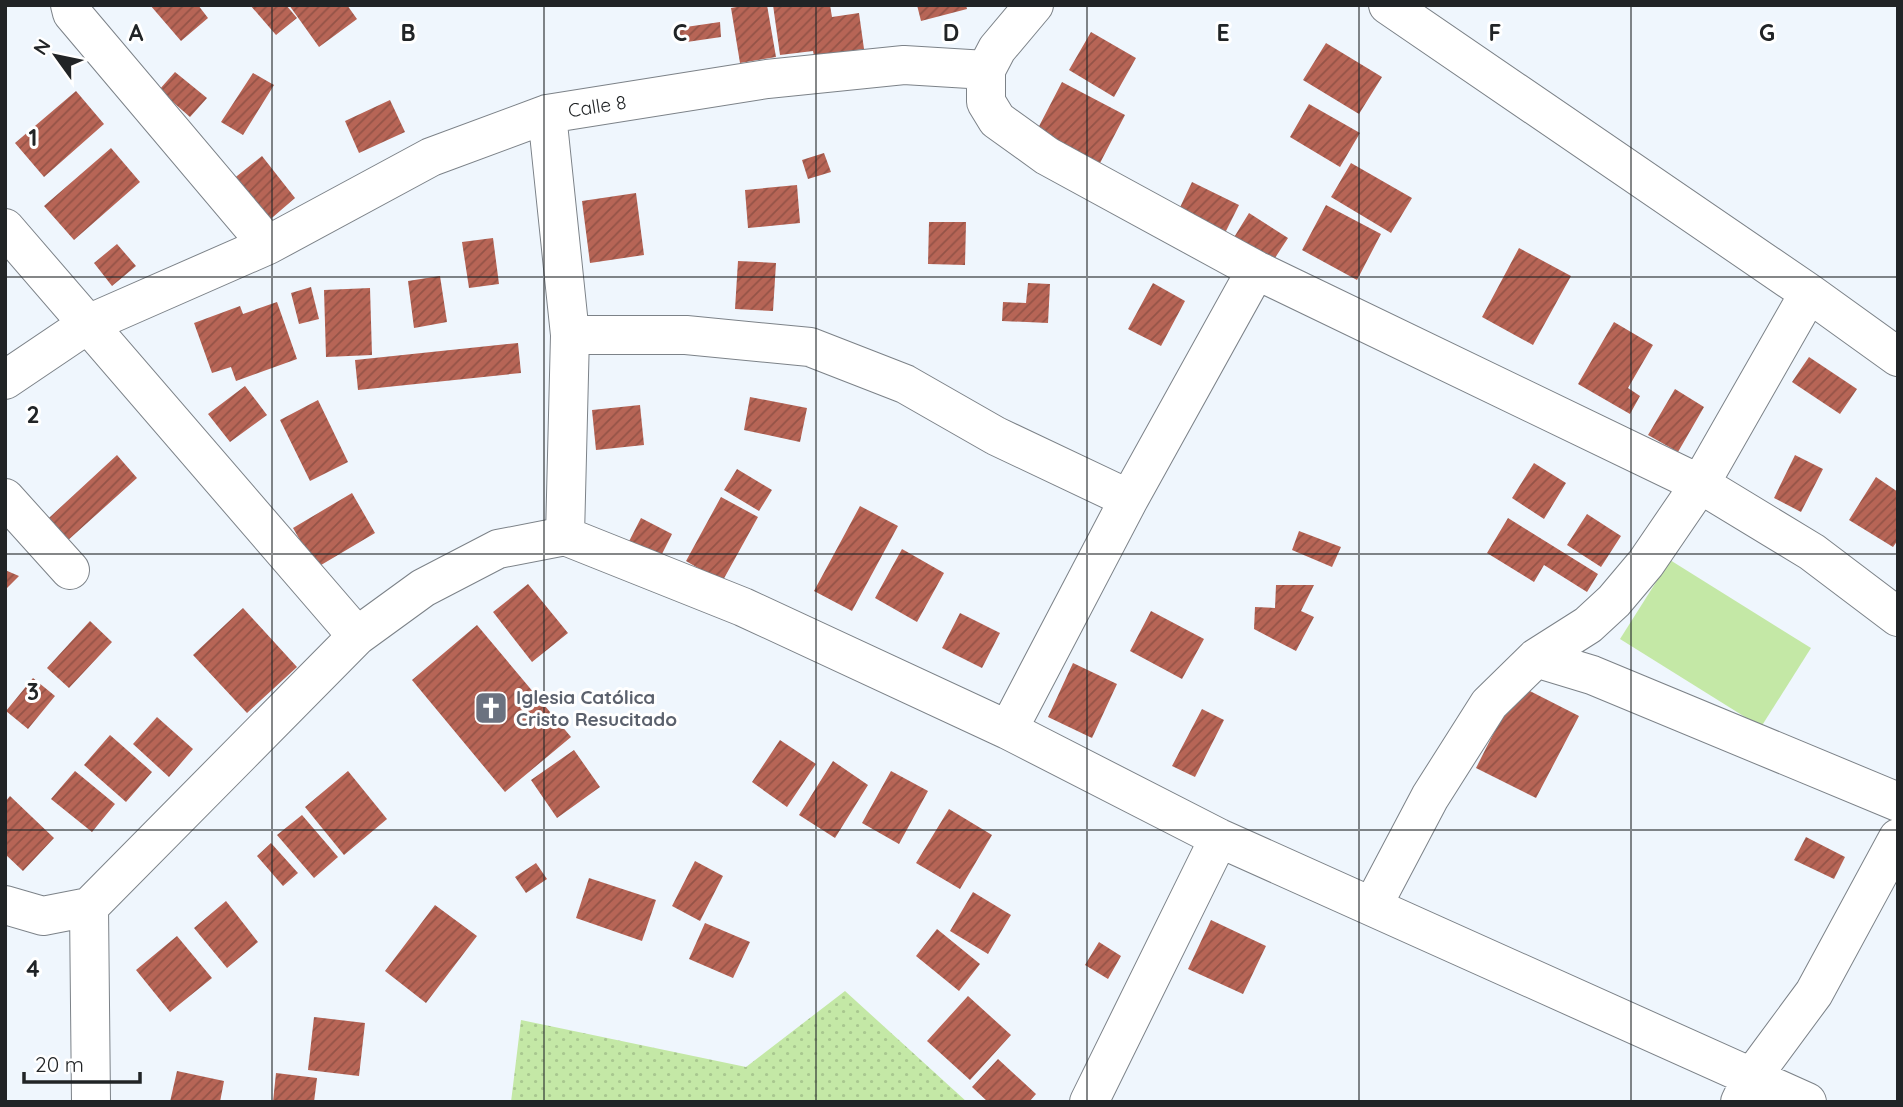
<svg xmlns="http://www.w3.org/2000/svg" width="1903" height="1107" font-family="Quicksand,sans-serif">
	<defs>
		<pattern id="grass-dots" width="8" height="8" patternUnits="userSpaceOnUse" patternTransform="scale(1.75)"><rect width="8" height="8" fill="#c4e8a6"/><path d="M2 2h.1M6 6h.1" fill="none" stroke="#a8c78f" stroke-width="1.8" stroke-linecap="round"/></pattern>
		<pattern id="building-hatch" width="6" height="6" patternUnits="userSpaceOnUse" patternTransform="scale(1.75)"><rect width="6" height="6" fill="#b76556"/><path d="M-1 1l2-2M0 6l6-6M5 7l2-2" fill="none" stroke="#945347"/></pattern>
	</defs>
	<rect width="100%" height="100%" fill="#eff6fd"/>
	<path fill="url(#grass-dots)" d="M 845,991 L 967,1102 L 511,1102 L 521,1020 L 746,1067 Z"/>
	<path fill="#c4e8a6" d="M 1670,560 L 1811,648 L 1761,727 L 1620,639 Z"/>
	<path fill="url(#building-hatch)" d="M 150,5 L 198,5 L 208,18 L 181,41 Z
		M 250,5 L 286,5 L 297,18 L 276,35 Z
		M 289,5 L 347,5 L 357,19 L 319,47 Z
		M 747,5 L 767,5 L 776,57 L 740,63 L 731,8 Z
		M 773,5 L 830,5 L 832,17 L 859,13 L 864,49 L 814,56 L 813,51 L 780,55 Z
		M 917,5 L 966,5 L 967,9 L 921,21 Z
		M 720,22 L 721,37 L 680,43 L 679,28 Z
		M 1091,32 L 1136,58 L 1114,97 L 1069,70 Z
		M 1326,43 L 1382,77 L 1359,114 L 1303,80 Z
		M 175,72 L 207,98 L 190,117 L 159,90 Z
		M 253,73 L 274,85 L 243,135 L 221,122 Z
		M 1062,82 L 1125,115 L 1099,165 L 1036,132 Z
		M 76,91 L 104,124 L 44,177 L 15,143 Z
		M 390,100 L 405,132 L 359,153 L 345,121 Z
		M 1309,104 L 1360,133 L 1340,167 L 1290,137 Z
		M 111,148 L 140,182 L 74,240 L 44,206 Z
		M 824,153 L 831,172 L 808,179 L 802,160 Z
		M 262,156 L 295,198 L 266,223 L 232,180 Z
		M 1351,163 L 1412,198 L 1391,233 L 1331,197 Z
		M 1192,182 L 1239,205 L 1220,243 L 1174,220 Z
		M 797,185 L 800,223 L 748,228 L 745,190 Z
		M 636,193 L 644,255 L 590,263 L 582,201 Z
		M 1326,205 L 1381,234 L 1357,280 L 1302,250 Z
		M 1249,213 L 1288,238 L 1271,264 L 1233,239 Z
		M 929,222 L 966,222 L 965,265 L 928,264 Z
		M 493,238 L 499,284 L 469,288 L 462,242 Z
		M 117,244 L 136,266 L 112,286 L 94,263 Z
		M 1519,248 L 1571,276 L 1533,345 L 1482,317 Z
		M 738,261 L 776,263 L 773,311 L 735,309 Z
		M 440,276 L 447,322 L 414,328 L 408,281 Z
		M 1028,283 L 1050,284 L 1048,323 L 1002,321 L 1003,302 L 1026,303 Z
		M 1153,283 L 1185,301 L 1161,346 L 1128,329 Z
		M 311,287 L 319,319 L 299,324 L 291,293 Z
		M 370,288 L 372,355 L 326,357 L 324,290 Z
		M 277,302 L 297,359 L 236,381 L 231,367 L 212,373 L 194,323 L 240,306 L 243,314 Z
		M 1614,322 L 1653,345 L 1628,388 L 1640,396 L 1630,414 L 1578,384 Z
		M 518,343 L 521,373 L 358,390 L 355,360 Z
		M 1809,357 L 1857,389 L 1840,414 L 1792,382 Z
		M 245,386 L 267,415 L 230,442 L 208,414 Z
		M 1675,389 L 1704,407 L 1678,452 L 1648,435 Z
		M 750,397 L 807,408 L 800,442 L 744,430 Z
		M 318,400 L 348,462 L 310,481 L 280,420 Z
		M 640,405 L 644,445 L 596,450 L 592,410 Z
		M 117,455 L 137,478 L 56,551 L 37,529 Z
		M 1795,455 L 1823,469 L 1801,512 L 1774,498 Z
		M 1534,463 L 1566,483 L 1544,519 L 1512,498 Z
		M 737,469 L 772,490 L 759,511 L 724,490 Z
		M 1876,477 L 1898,492 L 1898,540 L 1893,547 L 1849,520 Z
		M 352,493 L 375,533 L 316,568 L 293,528 Z
		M 721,497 L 758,517 L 722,582 L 686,561 Z
		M 860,506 L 898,526 L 852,611 L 814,591 Z
		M 1587,514 L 1621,536 L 1601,567 L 1567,545 Z
		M 641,518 L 672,534 L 654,570 L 623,553 Z
		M 1508,518 L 1598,574 L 1587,592 L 1544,565 L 1534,582 L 1487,553 Z
		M 1299,531 L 1341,547 L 1332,567 L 1292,550 Z
		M 902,549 L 944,573 L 917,622 L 875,598 Z
		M 5,570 L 19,576 L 5,590 Z
		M 528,584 L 568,633 L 532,662 L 493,612 Z
		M 1276,585 L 1314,585 L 1301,611 L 1314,617 L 1296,651 L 1254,629 L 1255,607 L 1275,608 Z
		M 243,608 L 297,667 L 247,713 L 193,655 Z
		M 1151,611 L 1204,639 L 1182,679 L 1130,651 Z
		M 960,613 L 1000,633 L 982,668 L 942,648 Z
		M 90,621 L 112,642 L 69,688 L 47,668 Z
		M 477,625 L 571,737 L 505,792 L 412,680 Z
		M 1073,663 L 1117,684 L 1092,738 L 1048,717 Z
		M 33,678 L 55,696 L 28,729 L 6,711 Z
		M 1518,685 L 1579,716 L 1536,798 L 1476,768 Z
		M 1202,709 L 1224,720 L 1195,777 L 1172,766 Z
		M 157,717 L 193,749 L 169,777 L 133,744 Z
		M 110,735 L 152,772 L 126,802 L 84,765 Z
		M 780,740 L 816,764 L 787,807 L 752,782 Z
		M 574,750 L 600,787 L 557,818 L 531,780 Z
		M 833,761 L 868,785 L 835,838 L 799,815 Z
		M 75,771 L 115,804 L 92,832 L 51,799 Z
		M 348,771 L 387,819 L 344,855 L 305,807 Z
		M 891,771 L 928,791 L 899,844 L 862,823 Z
		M 10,796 L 54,838 L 23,871 L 5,854 L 5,802 Z
		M 949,809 L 992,835 L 960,889 L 916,863 Z
		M 302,815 L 338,857 L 314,878 L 277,835 Z
		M 1806,837 L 1845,857 L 1834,879 L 1794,860 Z
		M 271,843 L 298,873 L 283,886 L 257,856 Z
		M 695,861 L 723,876 L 700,921 L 672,906 Z
		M 536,863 L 547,879 L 526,893 L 515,877 Z
		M 589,878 L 656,900 L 642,941 L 576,918 Z
		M 973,892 L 1011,915 L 988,954 L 950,931 Z
		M 226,901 L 258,942 L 227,968 L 194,928 Z
		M 435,905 L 477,936 L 426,1003 L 385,971 Z
		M 1211,920 L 1266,946 L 1243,994 L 1188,969 Z
		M 705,923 L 750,942 L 733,978 L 689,959 Z
		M 937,929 L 980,964 L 959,991 L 916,956 Z
		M 177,936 L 212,978 L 170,1012 L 136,970 Z
		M 1099,942 L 1121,956 L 1108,979 L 1085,965 Z
		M 968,996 L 1011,1035 L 970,1080 L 927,1041 Z
		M 314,1017 L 365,1023 L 359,1076 L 308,1070 Z
		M 998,1059 L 1036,1094 L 1029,1102 L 988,1102 L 972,1087 Z
		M 177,1071 L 224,1081 L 220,1102 L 170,1102 Z
		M 276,1073 L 317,1078 L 314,1102 L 273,1102 Z"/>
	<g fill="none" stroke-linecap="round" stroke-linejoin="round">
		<defs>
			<path id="minor" d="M 70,5 L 72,13 L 268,245
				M 1388,5 L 1809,293 L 1898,357
				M 986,70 L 986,102 L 997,120 L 1047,156 L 1256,270 L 1700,484 L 1812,552 L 1898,617
				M 547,114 L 570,335 L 565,536
				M 5,228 L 357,636
				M 570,335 L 686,335 L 810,347 L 905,384 L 996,436 L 1129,499
				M 5,380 L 88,324 L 268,245 L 431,157 L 547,114 L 767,79 L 904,65 L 986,70 L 997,49 L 1034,5
				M 5,498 L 70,570
				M 1536,658 L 1592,675 L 1898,802
				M 1008,730 L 1129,499 L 1256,270
				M 5,905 L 43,916 L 89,907 L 357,636 L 423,588 L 498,549 L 565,536 L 743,607 L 1008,730 L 1219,838 L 1807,1102
				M 1373,905 L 1430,797 L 1489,704 L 1536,658 L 1588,625 L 1614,601 L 1646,563 L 1700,484 L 1809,293
				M 89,907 L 91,1102
				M 1089,1102 L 1219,838
				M 1740,1102 L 1752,1077 L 1814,993 L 1898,838"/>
		</defs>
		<use href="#minor" stroke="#7c8288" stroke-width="40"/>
		<use href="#minor" stroke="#fff" stroke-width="38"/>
	</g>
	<path fill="none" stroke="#212426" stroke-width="2" stroke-opacity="0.55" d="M 272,5 L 272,1102M 544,5 L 544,1102M 816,5 L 816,1102M 1087,5 L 1087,1102M 1359,5 L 1359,1102M 1631,5 L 1631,1102M 5,277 L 1898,277M 5,554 L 1898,554M 5,830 L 1898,830"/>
	<defs>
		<symbol id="church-square" viewBox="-11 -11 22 22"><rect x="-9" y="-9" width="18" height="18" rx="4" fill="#6b7280" stroke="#fff"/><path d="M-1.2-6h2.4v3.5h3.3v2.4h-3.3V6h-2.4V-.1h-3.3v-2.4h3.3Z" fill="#fff"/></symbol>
	</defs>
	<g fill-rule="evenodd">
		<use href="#church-square" x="472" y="689" width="38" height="38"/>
	</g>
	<g text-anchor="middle" stroke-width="6" stroke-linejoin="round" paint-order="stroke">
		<g font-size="19" fill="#212426" stroke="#fff">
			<text transform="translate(597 106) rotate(-9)" y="7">Calle 8</text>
		</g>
		<g font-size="19" font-weight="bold" fill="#5b616d" stroke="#fff" text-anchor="start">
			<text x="516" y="704">Iglesia Católica<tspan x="516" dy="22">Cristo Resucitado</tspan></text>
		</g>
	</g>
	<g font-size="23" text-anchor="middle" font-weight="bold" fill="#212426" stroke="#fff" stroke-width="6" stroke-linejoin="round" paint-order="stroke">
		<text x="136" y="41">A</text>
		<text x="408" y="41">B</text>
		<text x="680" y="41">C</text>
		<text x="951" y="41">D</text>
		<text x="1223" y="41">E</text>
		<text x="1495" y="41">F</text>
		<text x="1767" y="41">G</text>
		<text x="33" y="146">1</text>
		<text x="33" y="423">2</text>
		<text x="33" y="700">3</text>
		<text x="33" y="977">4</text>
	</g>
	<rect width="1903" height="1107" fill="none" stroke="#212426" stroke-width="14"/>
	<g transform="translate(56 56) rotate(303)" stroke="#ffffff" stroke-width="5" paint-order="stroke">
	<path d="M0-5L12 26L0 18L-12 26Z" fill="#212426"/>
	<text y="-10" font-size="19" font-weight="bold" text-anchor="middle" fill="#212426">N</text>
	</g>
	<path d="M24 1072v10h116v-10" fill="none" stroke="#212426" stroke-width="3.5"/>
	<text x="35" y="1072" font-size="21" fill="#212426" stroke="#ffffff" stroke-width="5" paint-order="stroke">20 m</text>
</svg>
